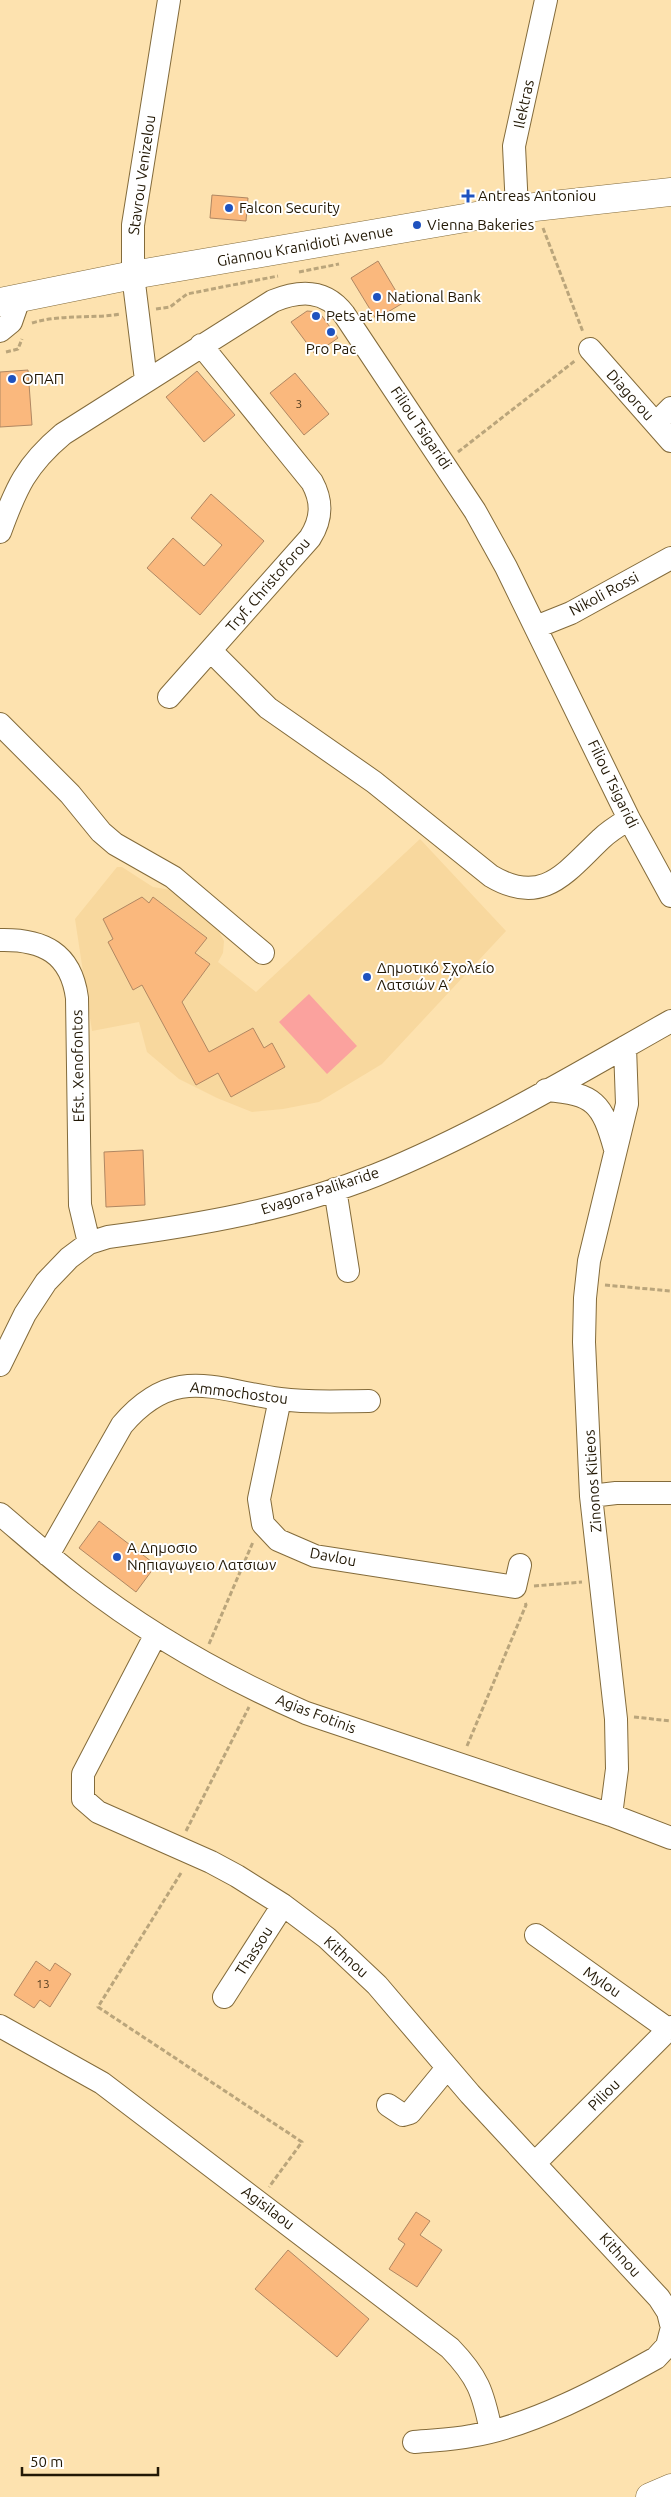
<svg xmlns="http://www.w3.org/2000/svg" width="671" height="2497" font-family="Ubuntu,sans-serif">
	<rect width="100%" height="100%" fill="#fde2af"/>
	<path fill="#f8d89e" d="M 420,839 L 506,931 L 382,1064 L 319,1102 L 283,1109 L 252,1112 L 217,1098 L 179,1079 L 147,1052 L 139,1022 L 92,1031 L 75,919 L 117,867 L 122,867 L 153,887 L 171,890 L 216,926 L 224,941 L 223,953 L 218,962 L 256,992 Z"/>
	<path fill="#fba29e" d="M 309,994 L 357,1046 L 327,1074 L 279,1022 Z"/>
	<path fill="#fab87d" stroke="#b08762" d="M 212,195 L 248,198 L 246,221 L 210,218 Z
		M 378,261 L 403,303 L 376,319 L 351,278 Z
		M 307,311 L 319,312 L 338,338 L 315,354 L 291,322 Z
		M 28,370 L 32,425 L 0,427 L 0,372 Z
		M 197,371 L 235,415 L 204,442 L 166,397 Z
		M 295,373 L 329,414 L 304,435 L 270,393 Z
		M 211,494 L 264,541 L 200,615 L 147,568 L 173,538 L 204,566 L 222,545 L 191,518 Z
		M 142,897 L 149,903 L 153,897 L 207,938 L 195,953 L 210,964 L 182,1002 L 209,1052 L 253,1028 L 264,1048 L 272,1043 L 285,1067 L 231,1097 L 218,1073 L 196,1085 L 142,985 L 133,990 L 108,942 L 113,939 L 103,919 Z
		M 143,1150 L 145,1205 L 106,1207 L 104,1152 Z
		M 99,1521 L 156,1565 L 136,1592 L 79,1548 Z
		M 36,1961 L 50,1971 L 55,1963 L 71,1974 L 50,2007 L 40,2000 L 34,2008 L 14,1995 Z
		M 416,2212 L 430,2221 L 420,2235 L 442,2250 L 417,2287 L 389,2269 L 405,2244 L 398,2239 Z
		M 288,2250 L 369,2319 L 337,2357 L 255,2289 Z"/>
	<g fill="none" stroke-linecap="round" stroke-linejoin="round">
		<defs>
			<path id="minor" d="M 517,209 L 514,146 L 546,0
				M 0,331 L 11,322 L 19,299
				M 590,349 L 671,441
				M 146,380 L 133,275 L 133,225 L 169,0
				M 656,423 L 671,408
				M 0,532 C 16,488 26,465 63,434 L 273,301 C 300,290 325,289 344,314 L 475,511 L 506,567 L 629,819 L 671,896
				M 536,627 L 571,613 L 671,558
				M 211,651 L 268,708 L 374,782 L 491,876 C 543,907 566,872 601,839 C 609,831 619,825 629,819
				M 169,697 L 310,538 C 322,519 323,502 312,482 L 201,345
				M 0,724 L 70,794 L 101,832 L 115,844 L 173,877 L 263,953
				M 0,940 C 43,939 71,953 77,998 L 80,1205 L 89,1243
				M 546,1090 C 595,1094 602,1103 615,1149
				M 335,1189 L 348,1271
				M 0,1365 L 25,1314 L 46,1282 L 69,1258 L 89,1243 L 108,1237 C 199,1225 291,1209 376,1175 C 479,1133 575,1075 671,1021
				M 280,1399 L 259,1499 L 263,1524 L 278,1540 L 315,1556 L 515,1587 L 520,1565
				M 591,1496 L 616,1493 L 671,1493
				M 0,1514 C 26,1536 52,1559 79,1580 C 148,1634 226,1678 306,1713 L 611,1815 L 671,1838
				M 48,1555 L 122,1425 C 174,1364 214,1390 280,1399 C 310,1403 339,1401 369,1401
				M 156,1634 L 83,1774 L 83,1799 L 98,1812 L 211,1862 L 237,1876 L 283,1905 L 327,1938 L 377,1985 L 470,2094 L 659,2298 L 668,2312 L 671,2324
				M 611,1815 L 617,1769 L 616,1719 L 591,1496 L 584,1342 L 585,1298 L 589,1261 L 627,1104 L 625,1047
				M 536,1935 L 668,2029
				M 224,1997 L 283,1905
				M 0,2026 L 102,2083 L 450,2348 C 478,2377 483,2392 491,2431
				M 388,2105 L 403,2115 L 410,2113 L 447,2068
				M 536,2162 L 671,2027
				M 414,2442 C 433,2440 452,2440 471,2436 C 532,2426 602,2388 656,2358 L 667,2346 L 671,2331"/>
			<path id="major" d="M 0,302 L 133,275 L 517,209 L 671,192"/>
			<path id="highway" d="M 650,2497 L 671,2488"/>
		</defs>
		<use href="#minor" stroke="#836b3b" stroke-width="24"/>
		<use href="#major" stroke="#836b3b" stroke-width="29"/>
		<use href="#highway" stroke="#836b3b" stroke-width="29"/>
		<path stroke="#baa57b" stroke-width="3" stroke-dasharray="5 2.5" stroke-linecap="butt" d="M 543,228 L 583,332
			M 299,272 L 339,264
			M 156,309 L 170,307 L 187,294 L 278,276
			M 32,323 C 61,314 91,319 120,314
			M 6,352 L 18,349 L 22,339
			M 458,452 L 576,360
			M 605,1285 L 671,1291
			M 534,1586 L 582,1582
			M 209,1644 L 253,1542
			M 634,1717 L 671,1721
			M 467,1746 L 526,1605 L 525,1602
			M 186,1831 L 249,1707
			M 181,1873 L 98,2007 L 302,2142 L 269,2187"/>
		<use href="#minor" stroke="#fff" stroke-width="22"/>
		<use href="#major" stroke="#fff" stroke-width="28"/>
		<use href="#highway" stroke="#fff" stroke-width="28"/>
	</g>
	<g fill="#1f52bf" stroke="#fff" stroke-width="2">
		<path d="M465.5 188.5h5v5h5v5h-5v5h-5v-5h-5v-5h5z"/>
		<circle cx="229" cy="208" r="5"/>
		<circle cx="417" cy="225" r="5"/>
		<circle cx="377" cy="297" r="5"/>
		<circle cx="316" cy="316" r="5"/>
		<circle cx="331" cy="332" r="5"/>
		<circle cx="12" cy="379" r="5"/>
		<circle cx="367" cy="977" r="5"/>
		<circle cx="117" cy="1557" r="5"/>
	</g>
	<g text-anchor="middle" stroke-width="4" stroke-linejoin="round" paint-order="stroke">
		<g font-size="12" fill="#584023">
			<text x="299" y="408">3</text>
			<text x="43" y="1988">13</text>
		</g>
		<g font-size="15" fill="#221805" stroke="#fff">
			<text transform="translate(524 104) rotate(-78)" y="5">Ilektras</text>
			<text transform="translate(142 175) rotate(-82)" y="5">Stavrou Venizelou</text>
			<text transform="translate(305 246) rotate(-10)" y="5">Giannou Kranidioti Avenue</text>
			<text transform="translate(630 395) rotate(48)" y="5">Diagorou</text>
			<text transform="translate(421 428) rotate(56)" y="5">Filiou Tsigaridi</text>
			<text transform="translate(268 585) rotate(-49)" y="5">Tryf. Christoforou</text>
			<text transform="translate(604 594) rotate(-28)" y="5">Nikoli Rossi</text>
			<text transform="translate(613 784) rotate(64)" y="5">Filiou Tsigaridi</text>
			<text transform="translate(78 1066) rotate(-91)" y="5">Efst. Xenofontos</text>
			<text transform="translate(320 1191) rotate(-18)" y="5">Evagora Palikaride</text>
			<text transform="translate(239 1393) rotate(7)" y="5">Ammochostou</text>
			<text transform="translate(593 1481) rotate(-94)" y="5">Zinonos Kitieos</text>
			<text transform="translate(333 1557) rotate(11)" y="5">Davlou</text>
			<text transform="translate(316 1714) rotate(21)" y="5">Agias Fotinis</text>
			<text transform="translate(254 1951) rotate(-57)" y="5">Thassou</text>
			<text transform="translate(346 1957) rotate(42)" y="5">Kithnou</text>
			<text transform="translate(602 1982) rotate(35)" y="5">Mylou</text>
			<text transform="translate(604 2095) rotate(-45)" y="5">Piliou</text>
			<text transform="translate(268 2208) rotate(37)" y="5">Agisilaou</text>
			<text transform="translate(620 2255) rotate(48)" y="5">Kithnou</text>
		</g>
		<g font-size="15" fill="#221805" stroke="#fff" text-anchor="start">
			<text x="478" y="201">Antreas Antoniou</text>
			<text x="239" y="213">Falcon Security</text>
			<text x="427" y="230">Vienna Bakeries</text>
			<text x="387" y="302">National Bank</text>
			<text x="326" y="321">Pets at Home</text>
			<text x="331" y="354" text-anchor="middle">Pro Pac</text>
			<text x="22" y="384">ΟΠΑΠ</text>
			<text x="377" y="973">Δημοτικό Σχολείο<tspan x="377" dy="17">Λατσιών Α΄</tspan></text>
			<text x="127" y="1553">Α Δημοσιο<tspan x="127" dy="17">Νηπιαγωγειο Λατσιων</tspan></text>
		</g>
	</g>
	<path d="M22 2467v8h136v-8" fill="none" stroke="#221805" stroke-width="2.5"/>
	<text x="30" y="2467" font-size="15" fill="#221805" stroke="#ffffff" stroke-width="4" paint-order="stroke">50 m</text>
</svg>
